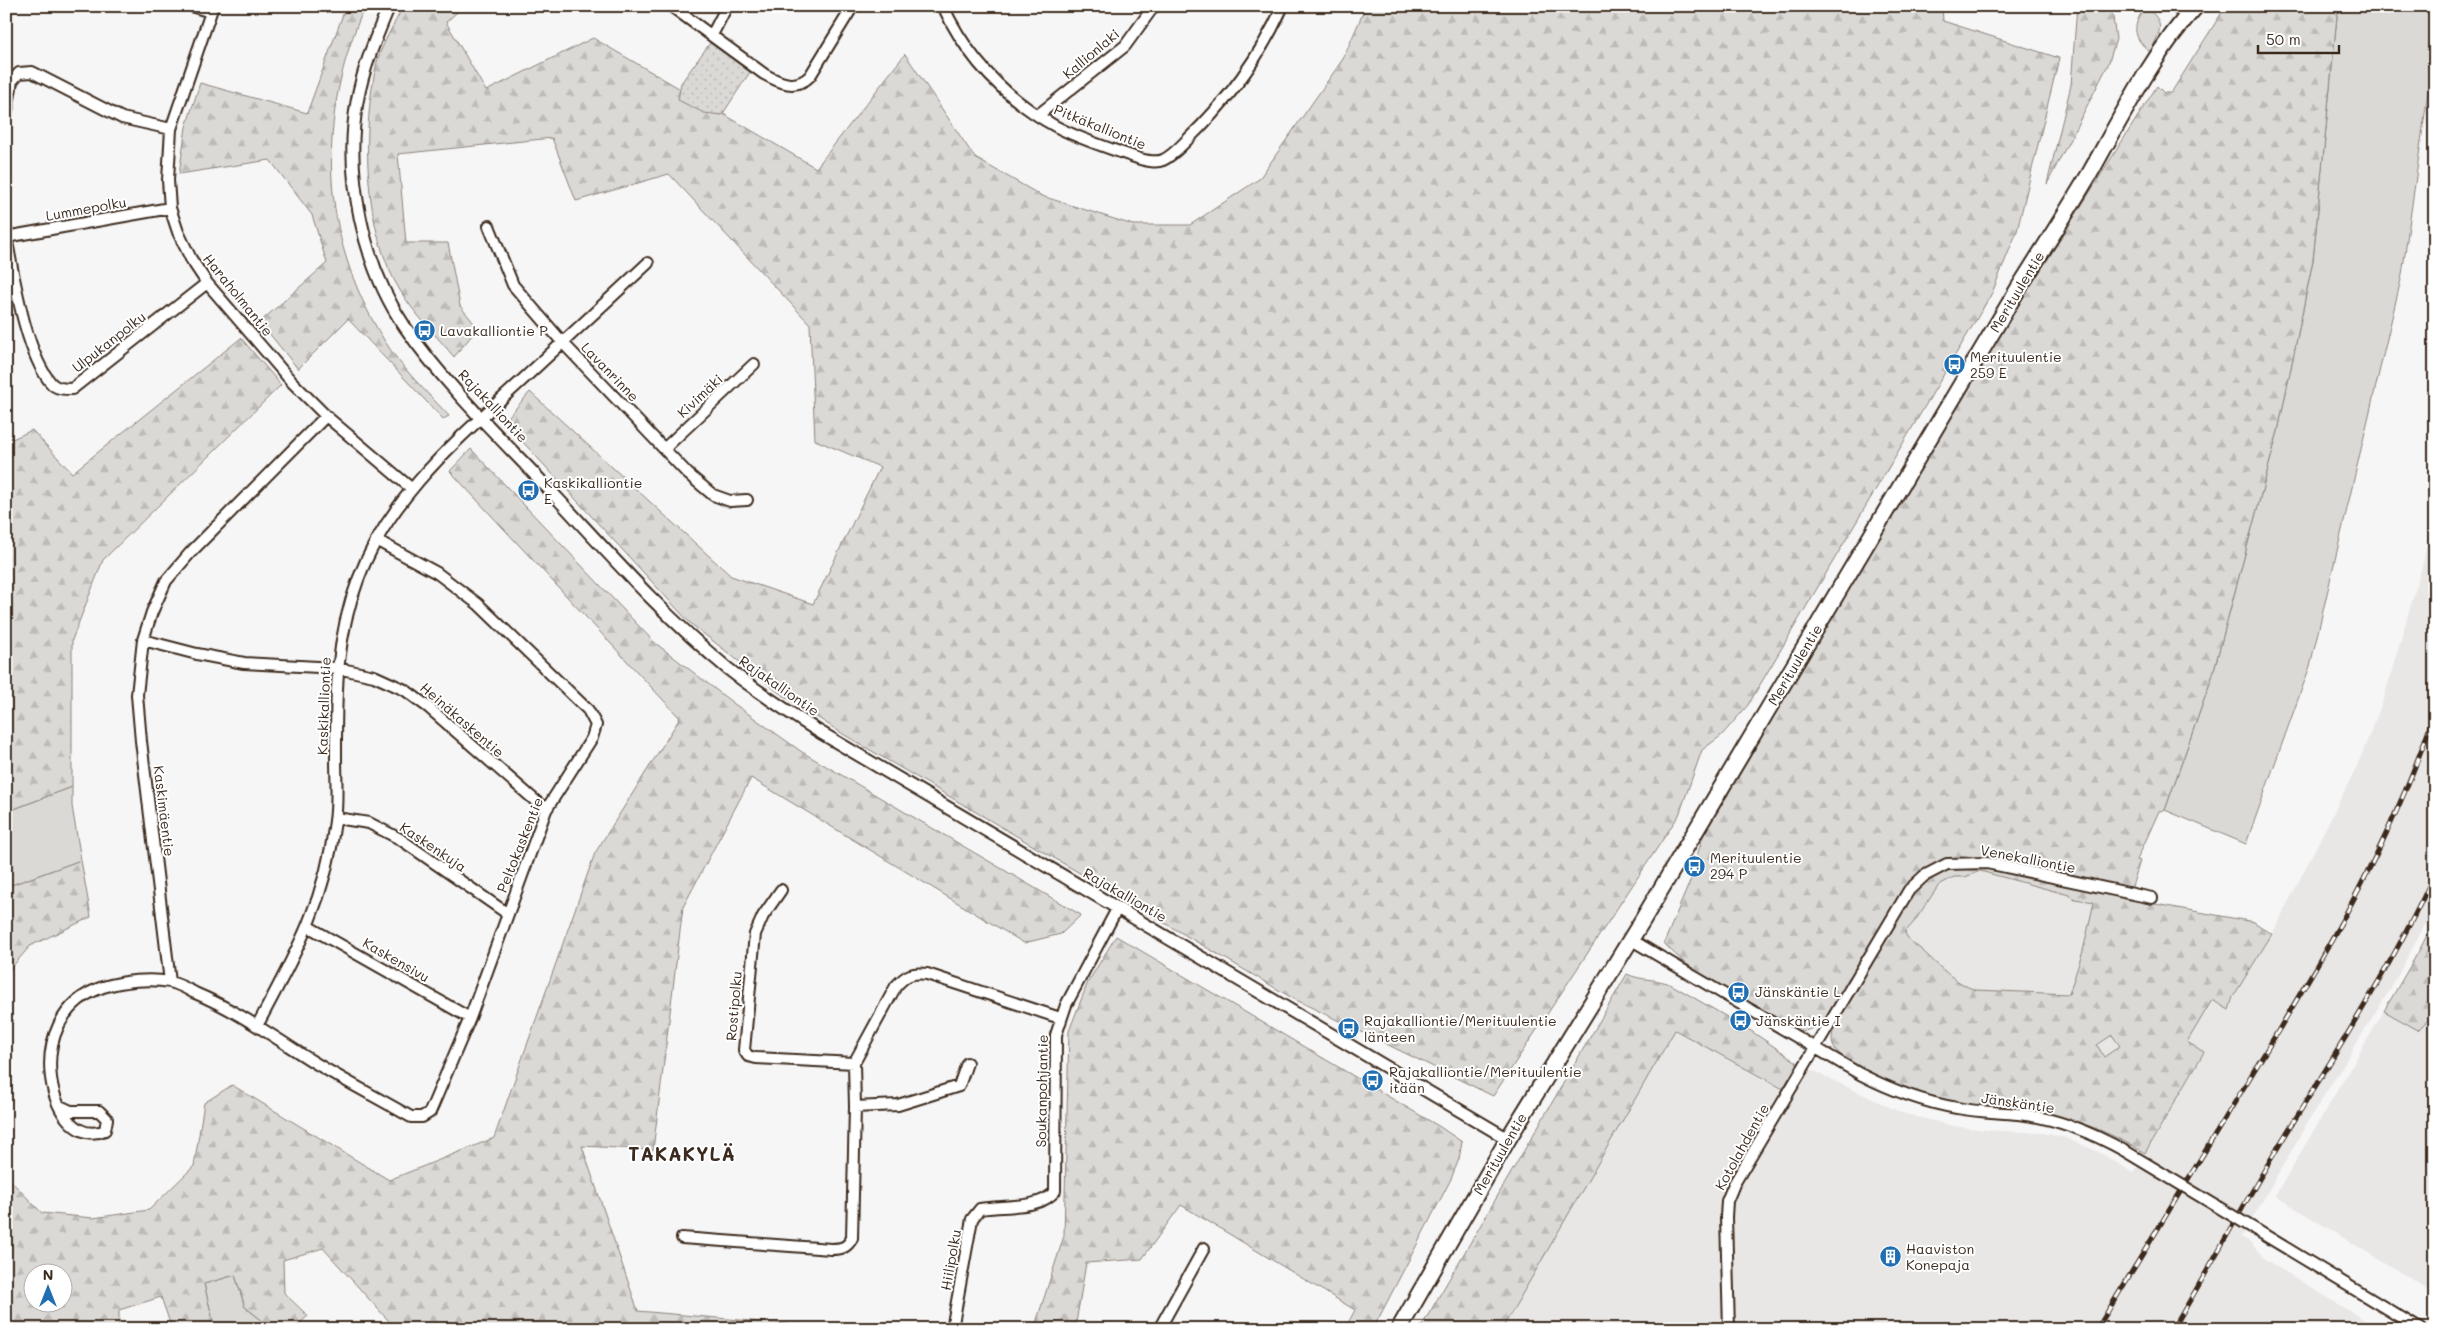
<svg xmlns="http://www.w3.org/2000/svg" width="2441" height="1335" font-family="Mali,sans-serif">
	<defs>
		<pattern id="forest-firs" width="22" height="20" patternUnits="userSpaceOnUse" patternTransform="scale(1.25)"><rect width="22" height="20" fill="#dbd9d6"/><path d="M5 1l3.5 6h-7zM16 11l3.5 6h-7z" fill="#bdbab7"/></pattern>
		<pattern id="park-dots" width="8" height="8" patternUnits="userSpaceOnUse" patternTransform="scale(1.25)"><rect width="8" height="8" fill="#dbd9d6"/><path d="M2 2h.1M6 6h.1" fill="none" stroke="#bdbab7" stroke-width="1.8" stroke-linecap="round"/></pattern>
	</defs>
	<rect width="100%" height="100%" fill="#f7f6f6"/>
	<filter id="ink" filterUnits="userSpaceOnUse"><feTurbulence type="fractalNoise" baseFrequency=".02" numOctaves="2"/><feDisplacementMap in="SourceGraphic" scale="10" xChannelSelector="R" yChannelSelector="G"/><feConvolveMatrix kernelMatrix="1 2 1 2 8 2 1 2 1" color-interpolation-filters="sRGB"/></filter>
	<g filter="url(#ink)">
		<path fill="#e9e7e6" d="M 2435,505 L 2435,906 L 2391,988 L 2306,1125 L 2242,1237 L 2251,1243 L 2266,1260 L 2379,1329 L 1502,1329 L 1675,1030 L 1794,1096 L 1810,1071 L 1814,1071 L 1902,1113 L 1953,1126 L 1986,1130 L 2043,1133 L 2063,1137 L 2099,1152 L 2134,1173 L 2204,1052 L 2187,1042 L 2212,1000 L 2229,1010 L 2233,997 L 2272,934 L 2357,766 L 2383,701 L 2423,563 Z
			M 1980,871 L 2069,895 L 2075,899 L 2094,902 L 2083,951 L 2070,994 L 1975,990 L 1966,987 L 1935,965 L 1924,952 L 1906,937 L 1904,932 L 1907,928 L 1914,922 L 1939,885 L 1954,877 L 1965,877 Z
			M 2384,1011 L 2418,1030 L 2435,1013 L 2435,1280 L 2429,1290 L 2275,1196 Z
			M 2112,1035 L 2120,1046 L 2105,1057 L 2097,1046 Z"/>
		<path fill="#dbd9d6" stroke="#8b827a" d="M 2338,6 L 2435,6 L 2435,43 L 2402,275 L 2310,666 L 2246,844 L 2165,810 L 2212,677 L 2278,431 L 2313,260 Z
			M 2145,7 C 2166,22 2161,31 2150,52 C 2132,37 2132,26 2145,7 Z
			M 72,787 L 72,806 L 81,860 L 6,887 L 6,812 Z
			M 235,1275 L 245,1307 L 273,1329 L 223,1329 L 213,1321 L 204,1284 Z"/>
		<path fill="url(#forest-firs)" stroke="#8b827a" fill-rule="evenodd" d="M 346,6 L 365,6 C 316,118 319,235 384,340 C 401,368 427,392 449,416 L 443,419 L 348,319 L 298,369 L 260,322 L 327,263 L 312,215 L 270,160 L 179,174 L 186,127 L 200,83 L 307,113 Z
			M 403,6 L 464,6 L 446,22 L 486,91 L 593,38 L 816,168 L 905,54 L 975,158 L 1042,196 L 1133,225 L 1190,225 L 1259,179 L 1343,59 L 1366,6 L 1942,6 L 1943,21 L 2059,58 L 2017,231 L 1992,293 L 1748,705 L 1722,735 L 1702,750 L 1679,815 L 1493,1096 L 1294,999 L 843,734 L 778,692 L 690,623 L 509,427 L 509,416 L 530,392 L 731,576 L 813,604 L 880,467 L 815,440 L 810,324 L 669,174 L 576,201 L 552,138 L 398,154 L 406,243 L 448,243 L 460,306 L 478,328 L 454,357 C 437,336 415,315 401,292 C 363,232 361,129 377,62 C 382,43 395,24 403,6 Z
			M 2077,6 L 2107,6 L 2113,17 L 2116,39 L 2108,65 L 2047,184 L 2071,85 Z
			M 2226,6 L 2338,6 L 2313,260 L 2278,431 L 2212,677 L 2165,810 L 2159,811 L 2137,860 L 2140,861 L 2128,899 L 2254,922 L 2272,934 L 2233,997 L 2229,1010 L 2212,1000 L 2187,1042 L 2204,1052 L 2145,1153 C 2115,1135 2084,1122 2050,1114 C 2020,1107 1990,1108 1960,1103 C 1929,1097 1854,1075 1835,1049 C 1831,1044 1832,1037 1833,1031 L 1821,1025 L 1805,1031 L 1797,1030 C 1759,1008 1691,975 1664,943 L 1691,879 L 1702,859 L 1697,856 L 1703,836 L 1983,361 L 2157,86 L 2164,93 L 2171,93 ZM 1980,871 L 2069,895 L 2075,899 L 2094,902 L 2083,951 L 2069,994 L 1975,990 C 1954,982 1940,967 1924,952 C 1918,946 1907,941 1905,932 L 1914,922 L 1939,885 L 1954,877 L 1965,877 ZM 2112,1035 L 2120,1046 L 2104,1057 L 2097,1045 Z
			M 241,338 L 281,385 L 103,560 L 72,640 L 72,787 L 6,812 L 6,576 L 9,534 L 6,515 L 6,442 L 32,430 L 72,473 Z
			M 471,449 L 654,642 L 733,703 L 802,752 L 1081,915 L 1061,934 L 1024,943 L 751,778 L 683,907 L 653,1150 L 582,1146 L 638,1311 L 808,1326 L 857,1326 L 878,1324 L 875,1329 L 608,1329 L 593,1321 L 595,1329 L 396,1329 L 323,1248 L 283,1260 L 284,1293 L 308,1316 L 293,1329 L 273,1329 L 245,1307 L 235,1275 L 204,1284 L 213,1321 L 223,1329 L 172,1329 L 161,1297 L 119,1310 L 119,1329 L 6,1329 L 6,1176 L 42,1213 L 93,1218 L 149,1210 L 194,1166 L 204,1103 L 232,1085 L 389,1180 L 494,1138 L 595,853 L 680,718 L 450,471 ZM 32,1272 L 62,1272 L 62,1302 L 32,1302 Z
			M 81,860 L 91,917 L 30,946 L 6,974 L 6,887 Z
			M 2435,919 L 2435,1013 L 2418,1030 L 2384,1011 L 2420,949 Z
			M 1116,936 L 1440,1127 L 1462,1142 L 1459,1159 L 1451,1179 L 1373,1329 L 1345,1329 L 1355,1310 L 1181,1205 L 1142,1259 L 1086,1263 L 1075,1329 L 1034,1329 L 1064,1236 L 1069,1031 L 1088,982 Z
			M 1627,974 C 1641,981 1657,978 1672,985 L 1751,1031 L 1797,1062 L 1797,1064 L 1783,1089 L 1675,1030 L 1502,1329 L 1420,1329 Z"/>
		<path fill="url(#park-dots)" stroke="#8b827a" d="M 710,43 L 750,72 L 722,115 L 704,113 L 678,100 L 681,83 Z"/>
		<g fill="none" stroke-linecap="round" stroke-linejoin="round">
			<defs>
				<path id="minor" d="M 191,6 L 211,12
					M 213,6 L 171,129 L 168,180 L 170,208 L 178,232 L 191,259 L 207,283 L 292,382 L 326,416 L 412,489
					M 671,6 L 764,74 C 780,83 796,90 810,76 L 853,6
					M 943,6 C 967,58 1005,98 1055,126 C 1081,140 1112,149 1140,159 C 1148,161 1156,163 1163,160 C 1172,156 1180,147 1187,140 C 1227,102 1260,57 1283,6
					M 712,35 L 727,6
					M 1038,115 L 1125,46 L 1154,6
					M 6,117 L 12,81 L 19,73 L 32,72 L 122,118 L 171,129
					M 489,226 L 513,285 L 563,343 L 688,474 L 713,495 L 730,501 L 747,500
					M 6,237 C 14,276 25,352 51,383 C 56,389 65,389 72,389 L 207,283
					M 6,237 L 170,208
					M 665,448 L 754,364
					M 143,640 L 197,654 L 244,663 L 337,668 L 374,676 L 405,690 L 428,707 L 546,810
					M 336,818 L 369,823 L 400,839 L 508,914
					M 781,890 L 763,916 L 755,934 L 744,1050 L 748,1056 L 756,1058 L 854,1063
					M 309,927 L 470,1018
					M 1630,939 L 1860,1074 C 1891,1090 1923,1102 1957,1108 C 1977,1112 1997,1112 2018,1114 C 2057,1118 2091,1132 2125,1151
					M 170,982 L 141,741 L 137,695 L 143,640 L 152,612 L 166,581 L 190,553 L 326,416
					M 257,1026 C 294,957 326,901 335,821 C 338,801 336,779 336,758 C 336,694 335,641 358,580 C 388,498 457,440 519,383 C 562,343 605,303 648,263
					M 60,1106 L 71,1111 L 99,1111 L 107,1119 L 105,1130 C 52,1154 15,1017 103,987 C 123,981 150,978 170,982 C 179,984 187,989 195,993 C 236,1010 274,1037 312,1061 C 345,1081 378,1098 411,1117 L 422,1117 L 430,1112 L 470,1018 L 546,810 L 592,738 L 596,725 L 588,710 L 478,604 L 437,573 L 376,540
					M 855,1107 L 898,1105 L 959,1086 L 967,1063
					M 2258,1231 L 2420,1329
					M 682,1238 L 831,1249 C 841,1249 847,1248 852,1238 L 855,1107 L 854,1063 L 896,986 C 906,975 912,972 927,974 L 1060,1018
					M 952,1329 L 972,1219 L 980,1209 C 1003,1205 1040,1210 1055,1191 L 1056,1035 L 1066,1005 L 1117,909
					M 1159,1329 L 1204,1248
					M 1729,1329 L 1726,1217 L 1727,1201 L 1734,1184 L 1909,890 L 1924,876 L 1947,864 L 1987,863 L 2152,898"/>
				<path id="tertiary" d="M 389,6 C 376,37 363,68 357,102 C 344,174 363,266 405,327 C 447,388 507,444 558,499 C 612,557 665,617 727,668 C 756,691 787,711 818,731 L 1508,1139"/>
				<path id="secondary" d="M 2178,6 L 2188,15"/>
				<path id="primary" d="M 1399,1329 L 1508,1139 L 1642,921 L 2018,289 C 2042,251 2067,212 2090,173 C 2121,118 2153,53 2196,6"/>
			</defs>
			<use href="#minor" stroke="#3b2a1e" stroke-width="14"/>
			<use href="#tertiary" stroke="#3b2a1e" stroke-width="15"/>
			<use href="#secondary" stroke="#3b2a1e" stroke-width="18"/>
			<use href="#primary" stroke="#3b2a1e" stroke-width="19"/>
			<use href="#minor" stroke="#fff" stroke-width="10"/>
			<use href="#tertiary" stroke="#fff" stroke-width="11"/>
			<use href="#secondary" stroke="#fff" stroke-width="14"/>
			<use href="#primary" stroke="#fff" stroke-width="15"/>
			<defs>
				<path id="rail" d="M 2097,1329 C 2149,1244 2200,1159 2252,1074 C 2324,956 2392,843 2435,711
					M 2173,1329 C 2211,1266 2245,1201 2283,1139 C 2336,1052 2393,965 2435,873"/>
			</defs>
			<use href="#rail" stroke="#3b2a1e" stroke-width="5"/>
			<use href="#rail" stroke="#fff" stroke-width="3" stroke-dasharray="9" stroke-linecap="butt"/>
			<defs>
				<path id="minor-bridge" d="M 2125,1151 L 2258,1231"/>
			</defs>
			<use href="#minor-bridge" stroke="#3b2a1e" stroke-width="14" stroke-linecap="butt"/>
			<use href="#minor-bridge" stroke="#fff" stroke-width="10"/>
		</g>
	</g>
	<defs>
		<symbol id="bus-disc" viewBox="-11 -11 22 22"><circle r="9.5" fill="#1f6fb2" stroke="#fff"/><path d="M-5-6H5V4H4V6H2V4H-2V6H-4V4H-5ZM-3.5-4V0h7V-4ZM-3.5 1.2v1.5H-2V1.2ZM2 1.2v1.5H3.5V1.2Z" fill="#fff"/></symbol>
		<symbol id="building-disc" viewBox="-11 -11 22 22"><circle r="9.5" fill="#1f6fb2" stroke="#fff"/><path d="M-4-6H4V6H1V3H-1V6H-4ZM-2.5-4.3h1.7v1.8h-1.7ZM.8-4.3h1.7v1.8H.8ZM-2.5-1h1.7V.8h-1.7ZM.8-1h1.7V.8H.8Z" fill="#fff"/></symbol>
	</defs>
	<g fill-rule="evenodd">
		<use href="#bus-disc" x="412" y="318" width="25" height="25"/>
		<use href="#bus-disc" x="1942" y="352" width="25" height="25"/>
		<use href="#bus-disc" x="516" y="478" width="25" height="25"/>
		<use href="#bus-disc" x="1682" y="854" width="25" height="25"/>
		<use href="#bus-disc" x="1726" y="980" width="25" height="25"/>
		<use href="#bus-disc" x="1728" y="1008" width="25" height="25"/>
		<use href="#bus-disc" x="1336" y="1016" width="25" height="25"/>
		<use href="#bus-disc" x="1360" y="1068" width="25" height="25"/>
		<use href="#building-disc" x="1878" y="1244" width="25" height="25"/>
	</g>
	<g text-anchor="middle" stroke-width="4" stroke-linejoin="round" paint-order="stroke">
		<g font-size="14" fill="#3b2a1e" stroke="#fff">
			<text transform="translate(1091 54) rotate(-40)" y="5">Kallionlaki</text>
			<text transform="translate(1100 127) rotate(22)" y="5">Pitkäkalliontie</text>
			<text transform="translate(86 209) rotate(-10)" y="5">Lummepolku</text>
			<text transform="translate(2017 292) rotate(-59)" y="5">Merituulentie</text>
			<text transform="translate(238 295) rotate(51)" y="5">Haraholmantie</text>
			<text transform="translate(109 342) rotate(-38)" y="5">Ulpukanpolku</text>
			<text transform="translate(610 372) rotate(46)" y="5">Lavanrinne</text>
			<text transform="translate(700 396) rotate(-43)" y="5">Kivimäki</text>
			<text transform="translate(493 406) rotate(47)" y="5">Rajakalliontie</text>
			<text transform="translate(1795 665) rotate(-59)" y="5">Merituulentie</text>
			<text transform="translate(779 686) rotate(35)" y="5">Rajakalliontie</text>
			<text transform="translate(324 706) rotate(-88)" y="5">Kaskikalliontie</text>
			<text transform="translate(462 720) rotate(41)" y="5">Heinäkaskentie</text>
			<text transform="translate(164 811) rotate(83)" y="5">Kaskimäentie</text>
			<text transform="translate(520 845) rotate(-68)" y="5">Peltokaskentie</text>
			<text transform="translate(433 847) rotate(34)" y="5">Kaskenkuja</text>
			<text transform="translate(2028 859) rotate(11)" y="5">Venekalliontie</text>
			<text transform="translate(1125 895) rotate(30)" y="5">Rajakalliontie</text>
			<text transform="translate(396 960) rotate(30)" y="5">Kaskensivu</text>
			<text transform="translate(734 1006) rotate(-85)" y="5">Rostipolku</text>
			<text transform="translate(1042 1091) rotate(-89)" y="5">Soukanpohjantie</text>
			<text transform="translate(2018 1103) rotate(8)" y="5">Jänskäntie</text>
			<text transform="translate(1742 1147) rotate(-61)" y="5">Kotolahdentie</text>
			<text transform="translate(1500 1154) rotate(-60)" y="5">Merituulentie</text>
			<text transform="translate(951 1260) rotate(-80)" y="5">Hiilipolku</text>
		</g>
		<g font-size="14" fill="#3b2a1e" stroke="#fff" text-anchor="start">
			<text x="440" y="336">Lavakalliontie P</text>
			<text x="1970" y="362">Merituulentie<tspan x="1970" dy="16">259 E</tspan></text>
			<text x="544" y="488">Kaskikalliontie<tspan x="544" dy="16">E</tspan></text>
			<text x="1710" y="863">Merituulentie<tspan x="1710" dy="16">294 P</tspan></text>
			<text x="1755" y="997">Jänskäntie L</text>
			<text x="1364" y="1026">Rajakalliontie/Merituulentie<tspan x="1364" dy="16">länteen</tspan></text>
			<text x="1756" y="1026">Jänskäntie I</text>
			<text x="1389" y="1077">Rajakalliontie/Merituulentie<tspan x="1389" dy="16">itään</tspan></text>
			<text x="1906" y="1254">Haaviston<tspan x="1906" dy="16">Konepaja</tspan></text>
		</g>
		<g font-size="19" font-weight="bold" letter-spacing="1" fill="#3b2a1e" stroke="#fff">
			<text x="682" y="1161">TAKAKYLÄ</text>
		</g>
	</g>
	<rect width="2441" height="1335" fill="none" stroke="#fff" stroke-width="25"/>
	<rect x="12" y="12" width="2416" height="1310" fill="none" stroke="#3b2a1e" stroke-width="2" filter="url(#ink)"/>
	<g transform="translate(48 1288)"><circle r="24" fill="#ffffff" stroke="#b1aaa5"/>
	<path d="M0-4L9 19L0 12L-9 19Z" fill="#1f6fb2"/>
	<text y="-8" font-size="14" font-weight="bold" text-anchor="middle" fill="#3b2a1e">N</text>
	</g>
	<path d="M2258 45v8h81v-8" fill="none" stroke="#3b2a1e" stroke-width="2.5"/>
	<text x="2266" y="45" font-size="15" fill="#3b2a1e" stroke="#ffffff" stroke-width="4" paint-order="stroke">50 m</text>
</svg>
